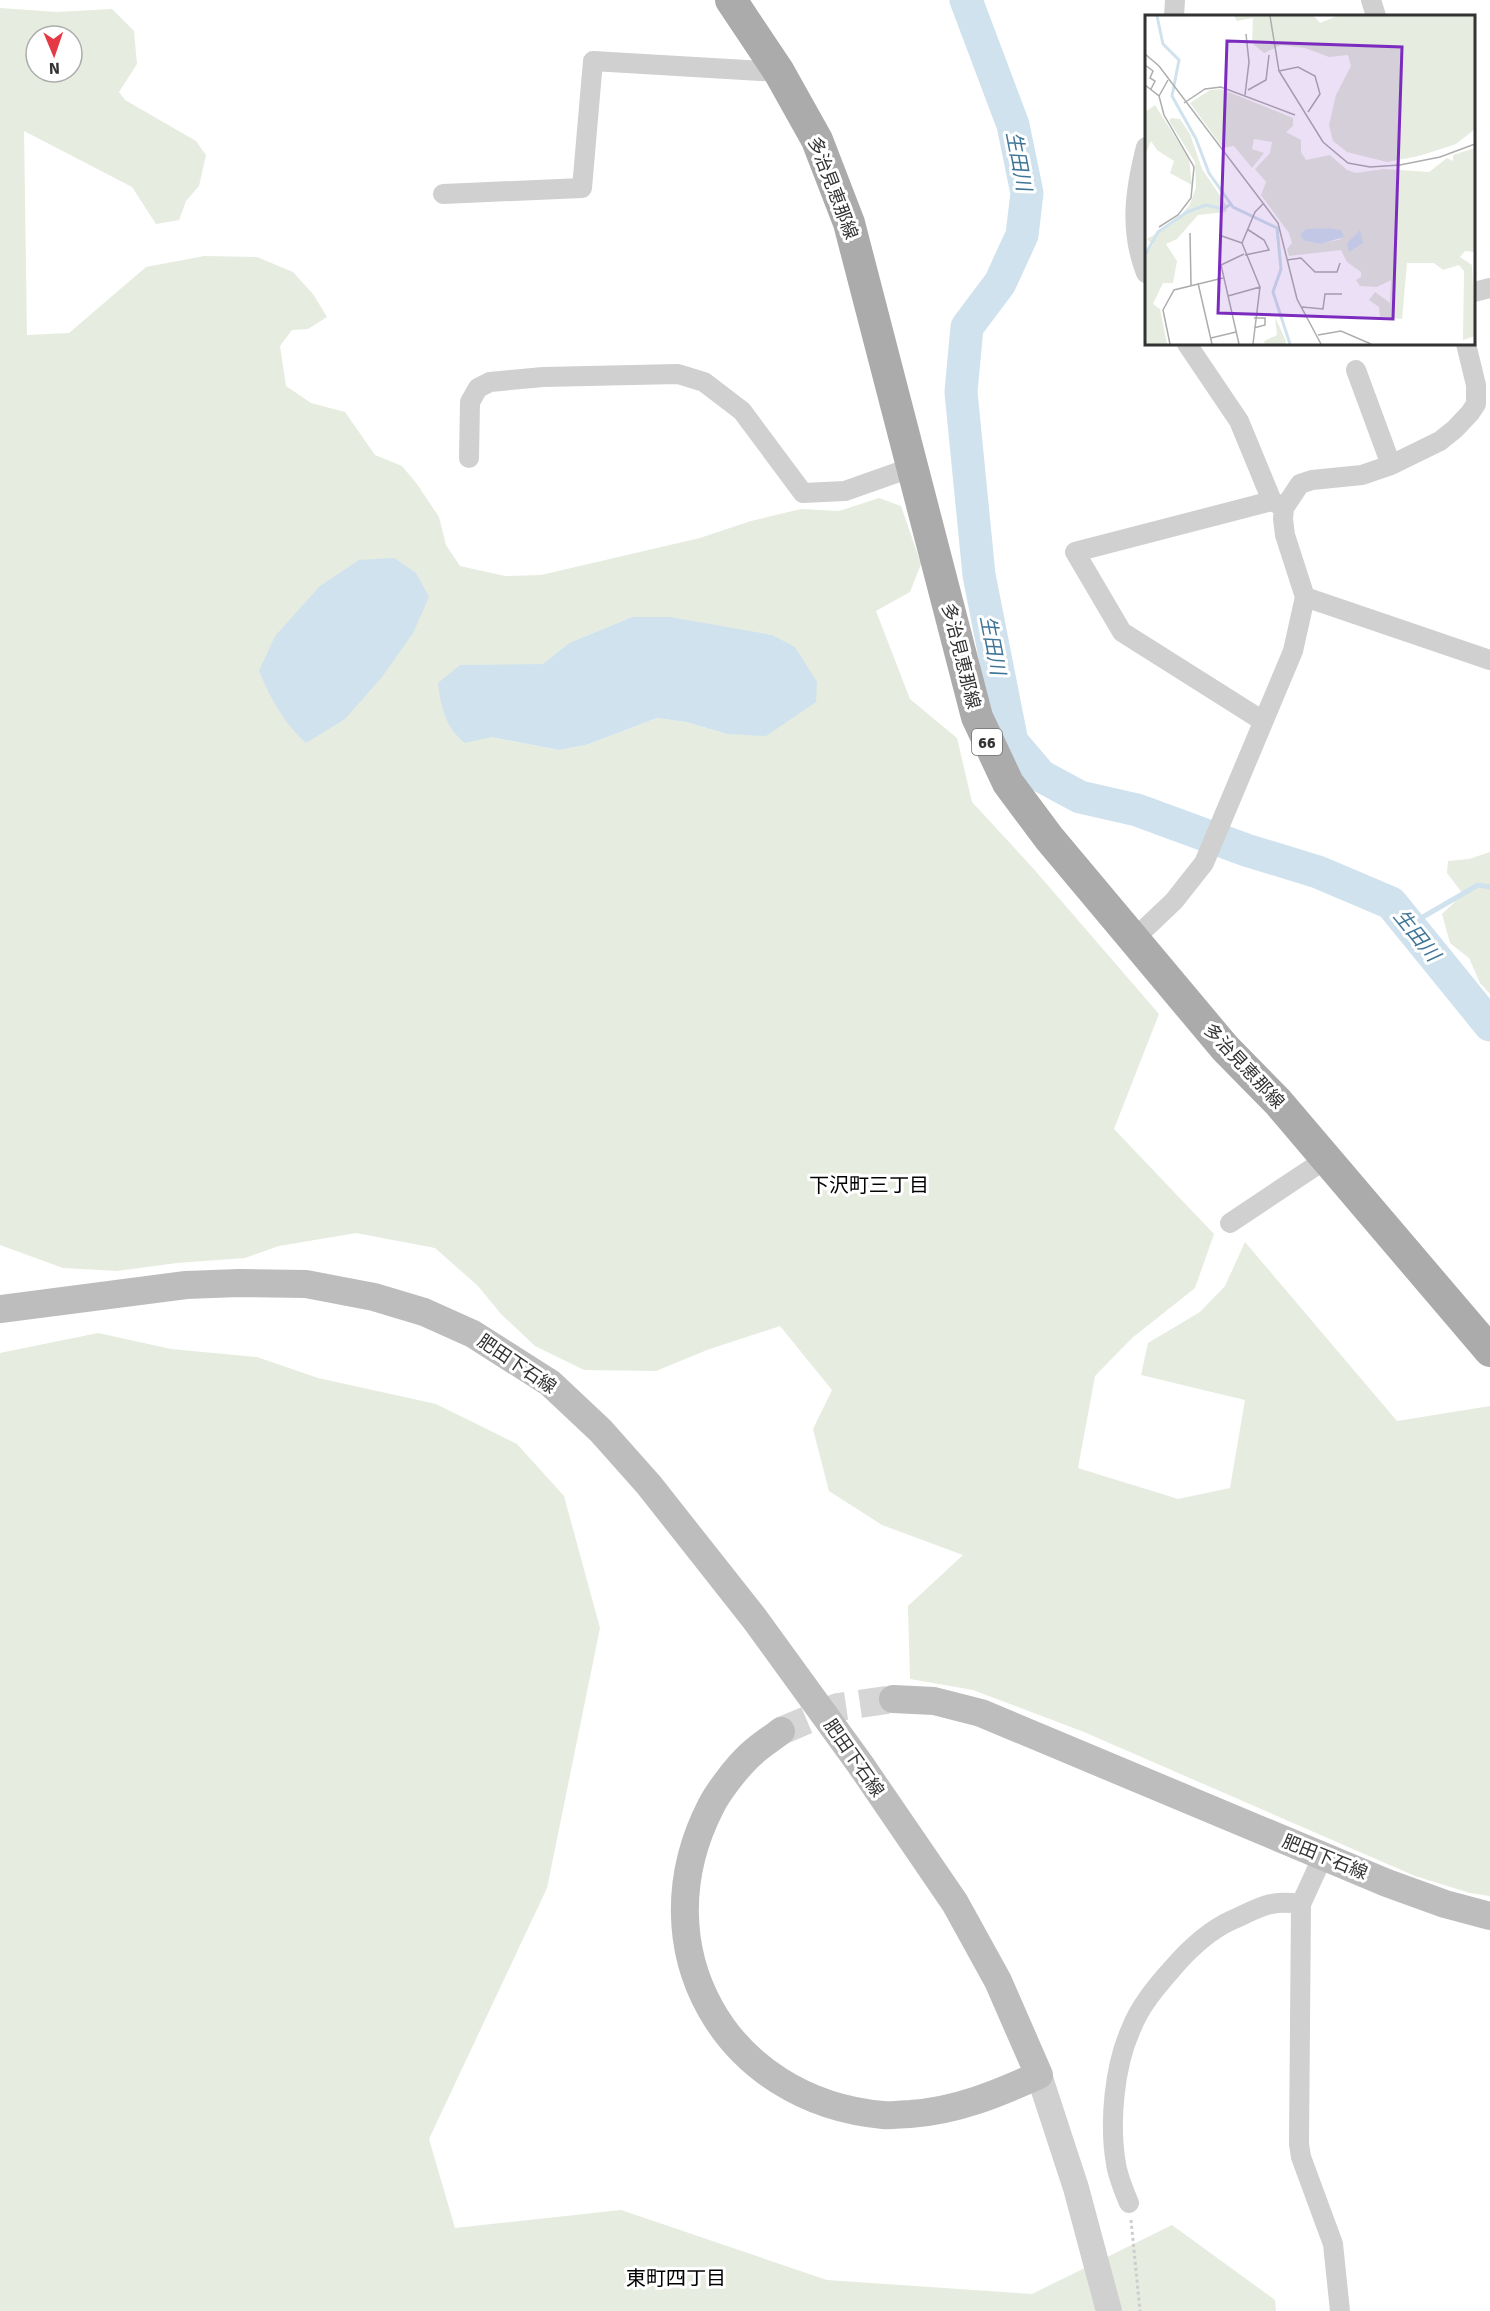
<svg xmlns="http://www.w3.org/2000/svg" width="1490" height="2311" font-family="Signika,'Noto Sans JP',sans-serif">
	<rect width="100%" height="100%" fill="#fff"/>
	<path fill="#e6ecdf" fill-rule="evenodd" d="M 0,8 L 57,12 L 112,9 L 134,31 L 137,64 L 119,92 L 125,100 L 196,141 L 206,155 L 199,186 L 186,201 L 179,220 L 156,224 L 132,187 L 24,131 L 27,335 L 69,333 L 146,267 L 204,256 L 257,257 L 293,272 L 313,294 L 327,317 L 308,329 L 292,330 L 280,346 L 286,386 L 311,403 L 345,412 L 375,455 L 402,466 L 417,484 L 439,517 L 446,545 L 460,566 L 505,576 L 541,575 L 700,538 L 751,521 L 801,509 L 839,511 L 879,498 L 901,506 L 921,564 L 910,592 L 876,611 L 910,699 L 957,738 L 972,802 L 1032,867 L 1159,1014 L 1114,1129 L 1214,1234 L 1195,1288 L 1132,1338 L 1095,1376 L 1078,1468 L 1178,1499 L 1230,1488 L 1245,1400 L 1141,1375 L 1148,1343 L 1200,1312 L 1225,1286 L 1245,1242 L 1397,1421 L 1490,1406 L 1490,1896 L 1470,1893 L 1415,1876 L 1084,1732 L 973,1690 L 910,1679 L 908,1606 L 963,1555 L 882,1525 L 829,1491 L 813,1429 L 832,1390 L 780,1326 L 707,1350 L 656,1371 L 584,1370 L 535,1346 L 501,1314 L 478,1286 L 435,1248 L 356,1233 L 279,1246 L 245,1258 L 177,1263 L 117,1271 L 63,1268 L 0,1245 ZM 36,36 L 72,36 L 72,72 L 36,72 ZM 632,617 L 772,635 L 727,734 L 686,722 L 657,718 L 586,745 L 559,750 L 491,737 L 506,666 L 543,664 L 569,643 Z
		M 1490,852 L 1490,994 L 1480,983 L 1469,958 L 1450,943 L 1442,914 L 1463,894 L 1447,873 L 1448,861 L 1469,859 Z
		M 98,1333 L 171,1349 L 257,1357 L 318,1378 L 436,1404 L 517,1444 L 564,1496 L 600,1628 L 547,1888 L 429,2139 L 455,2228 L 621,2210 L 827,2280 L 1032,2294 L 1172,2225 L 1275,2300 L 1276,2311 L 0,2311 L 0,1353 Z"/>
	<path fill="#cfe2ee" d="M 394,558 L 416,573 L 429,597 L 413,633 L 382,677 L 345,719 L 306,743 C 283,722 271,699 259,671 L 275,636 L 320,586 L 359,560 Z
		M 632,617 L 670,617 L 772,635 L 795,647 L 817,682 L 816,702 L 766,736 L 727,734 L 686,722 L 657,718 L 586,745 L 559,750 L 491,737 L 465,743 C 445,727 441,707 438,683 L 460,665 L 543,664 L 569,643 Z"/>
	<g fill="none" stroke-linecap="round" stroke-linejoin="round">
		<path stroke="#cfe2ee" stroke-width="5" d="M 1409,925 L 1478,885 L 1490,887"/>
		<path stroke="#cfe2ee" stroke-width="33" d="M 966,0 L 1013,125 L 1027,193 L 1022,235 L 1000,283 L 967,327 L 961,392 L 979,575 L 1012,742 L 1041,776 L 1080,797 L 1137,810 L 1246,850 L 1318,872 L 1391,903 L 1490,1025"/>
		<path stroke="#d6d6d6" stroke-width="28" stroke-dasharray="28 14" stroke-linecap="butt" d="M 781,1731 L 838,1707 L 893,1699"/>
		<path stroke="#cdcdcd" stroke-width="3" stroke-dasharray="3 3" stroke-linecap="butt" d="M 1131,2220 L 1140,2311"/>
		<path stroke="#d0d0d0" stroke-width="20" d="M 1371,0 L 1376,16
			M 1174,16 L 1175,0
			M 1146,147 C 1135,190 1129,230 1146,273
			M 443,194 L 582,188 L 593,61 L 779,72
			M 1474,292 L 1490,288
			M 1187,344 L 1239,421 L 1272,501 L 1283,507
			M 1356,370 L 1391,465
			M 469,458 L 470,402 L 478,388 L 490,382 L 543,377 L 678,374 L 704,382 L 742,411 L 803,493 L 845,491 L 913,467
			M 1305,597 L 1490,660
			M 1263,721 L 1122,632 L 1075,552 L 1272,501
			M 1133,940 L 1174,901 L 1204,863 L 1293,651 L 1305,597 L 1285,535 L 1283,519 L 1284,508 L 1300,484 L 1312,480 L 1362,475 L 1391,465 L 1440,441 L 1455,429 L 1470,413 L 1476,404 L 1476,385 L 1466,344
			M 1230,1223 L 1326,1159
			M 1323,1856 L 1301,1904 L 1299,2144 L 1301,2157 L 1333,2244 L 1340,2311
			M 1129,2203 C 1124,2191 1118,2177 1116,2164 C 1109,2123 1114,2067 1131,2029 C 1140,2006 1156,1987 1172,1969 C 1189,1949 1208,1931 1232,1920 C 1259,1908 1270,1899 1301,1904"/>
		<path stroke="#d0d0d0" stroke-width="26" d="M 1039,2075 L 1076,2188 L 1109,2311"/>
		<path stroke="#bdbdbd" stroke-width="28" d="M 0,1309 L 186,1285 L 239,1283 L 306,1284 L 374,1297 L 424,1312 L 473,1334 L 550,1383 L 601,1431 L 649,1485 L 754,1618 L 860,1764 L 955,1903 L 998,1981 L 1039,2075 C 997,2094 956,2111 910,2114 C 901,2114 891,2116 883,2115 C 725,2101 638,1948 711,1806 C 718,1792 735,1770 746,1759 C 756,1748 770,1740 781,1731
			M 893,1699 L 934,1701 L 981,1713 L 1387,1883 L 1445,1904 L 1490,1916"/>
		<path stroke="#ababab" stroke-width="32" d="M 731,0 L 779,72 L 817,140 L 849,223 L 977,717 L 1008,783 L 1049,838 L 1225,1048 L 1278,1102 L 1490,1351"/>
	</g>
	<g text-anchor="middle" stroke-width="6" stroke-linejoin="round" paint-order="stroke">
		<rect fill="#fff" stroke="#707070" stroke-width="1.5" x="972" y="729" width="30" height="26" rx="4.5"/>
		<g font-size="16" font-weight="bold" fill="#333">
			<text x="987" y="748">66</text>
		</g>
		<g font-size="18" fill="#333" stroke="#fff">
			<text transform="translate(833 188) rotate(69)" y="6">多治見恵那線</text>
			<text transform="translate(961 656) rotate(76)" y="6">多治見恵那線</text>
			<text transform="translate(1244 1066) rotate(47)" y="6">多治見恵那線</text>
			<text transform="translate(517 1364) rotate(34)" y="6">肥田下石線</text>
			<text transform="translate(854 1758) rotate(55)" y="6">肥田下石線</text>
			<text transform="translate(1325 1857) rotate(22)" y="6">肥田下石線</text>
		</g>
		<g font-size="20" font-style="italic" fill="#3f7597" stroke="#fff">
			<text transform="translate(1019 161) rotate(79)" y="7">生田川</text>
			<text transform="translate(993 645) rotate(79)" y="7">生田川</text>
			<text transform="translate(1417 935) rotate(51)" y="7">生田川</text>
		</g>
		<g font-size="20" fill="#000" stroke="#fff">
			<text x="869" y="1192">下沢町三丁目</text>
			<text x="676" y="2285">東町四丁目</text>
		</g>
	</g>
	<g transform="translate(1145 15)">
		<rect width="330" height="330" fill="#fff"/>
		<path d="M 89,1 L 169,1 L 175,8 L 192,1 L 330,1 L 330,114 L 311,129 L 274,141 L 242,147 L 202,137 L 188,126 L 184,110 L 191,80 L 206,51 L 203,40 L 184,42 L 160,33 L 136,30 L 119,38 L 107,28 L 108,3 L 92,6 ZM 76,74 L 148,103 L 148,111 L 141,117 L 156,125 L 156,137 L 161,145 L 185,140 L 202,155 L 211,158 L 239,154 L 284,157 L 302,143 L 308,146 L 308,140 L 330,133 L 330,237 L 320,236 L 315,242 L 327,250 L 330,321 L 318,325 L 319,256 L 314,250 L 298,255 L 289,248 L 262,248 L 257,304 L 235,302 L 234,292 L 224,285 L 230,277 L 245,288 L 246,265 L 232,272 L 215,271 L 211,265 L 216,262 L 216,257 L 202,247 L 196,235 L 144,241 L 142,234 L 147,228 L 144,218 L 116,180 L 121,167 L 110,154 L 125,138 L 127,127 L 109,124 L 107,134 L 119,138 L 107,153 L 89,131 L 78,133 L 45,88 L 65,75 ZM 185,213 L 193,215 L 196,224 L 176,229 L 160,226 L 165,215 ZM 10,90 L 44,144 L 47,170 L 25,158 L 29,146 L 12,135 L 6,126 L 0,140 L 0,97 ZM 26,103 L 35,104 L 45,119 L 57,154 L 82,191 L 81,197 L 53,200 L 32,224 L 21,229 L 32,246 L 28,268 L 18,268 L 8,289 L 15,294 L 22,329 L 0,329 L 0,240 L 8,230 L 2,224 L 29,208 L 44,191 L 51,173 L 50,147 L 24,106 ZM 130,302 L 141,326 L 140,329 L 120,329 L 119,326 L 132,320 Z" fill="#e6ecdf" fill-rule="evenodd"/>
		<path d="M 185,213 L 196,215 L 199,222 L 176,229 L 160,226 L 155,220 L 161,214 ZM 215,215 L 218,228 L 204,237 L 202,228 Z" fill="#cfe2ee"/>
		<path fill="none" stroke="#cfe2ee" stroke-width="3" d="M 12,1 L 18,29 L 34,45 L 27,81 L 51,124 L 64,158 L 88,192 L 132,213 L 136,254 L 128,277 L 145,329M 0,240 L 13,217 L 42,197 L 61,190 L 78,194 L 86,189"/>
		<path fill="none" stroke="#adadad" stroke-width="1.5" d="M 125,1 L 134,56M 0,39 L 14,51 L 133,208 L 152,284 L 176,329M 0,50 L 8,56 L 5,63 L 10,66 L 6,74M 0,70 L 14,81 L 19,100 L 49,152 L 46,183 L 33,200 L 14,212M 103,75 L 121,65 L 124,40M 100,80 L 104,47 L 101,19M 14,81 L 23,65M 39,88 L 60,74 L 76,72 L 150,100M 163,97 L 175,79 L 170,61 L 153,52 L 134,56 L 178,127 L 203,148 L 225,152 L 255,150 L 295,142 L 330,129M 45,218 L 46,270M 74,220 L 97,228M 100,240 L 124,235 L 119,225 L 102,214M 142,245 L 156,243 L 170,257 L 192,257 L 195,248M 53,268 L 67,329M 83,281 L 115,272M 157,292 L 178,294 L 180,279 L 197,279M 109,313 L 120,310 L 120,303 L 109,303M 173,320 L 196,316 L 226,329M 66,323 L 91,317M 25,329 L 18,295 L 29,275 L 78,263M 94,329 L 76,250 L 99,239M 108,329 L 115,272 L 97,228 L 110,197 L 118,189"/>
		<path fill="#7b2cbf" fill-opacity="0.15" stroke="#7b2cbf" stroke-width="3" d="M 82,26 L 257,32 L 248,304 L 73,298 Z"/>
		<rect width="330" height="330" fill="none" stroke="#333" stroke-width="3"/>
	</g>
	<g transform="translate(54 54) rotate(178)"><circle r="28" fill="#ffffff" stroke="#adadad" stroke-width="1.5"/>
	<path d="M0-4.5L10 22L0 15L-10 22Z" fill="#e63946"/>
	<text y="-9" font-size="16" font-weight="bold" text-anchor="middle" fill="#333333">N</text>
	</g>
</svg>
